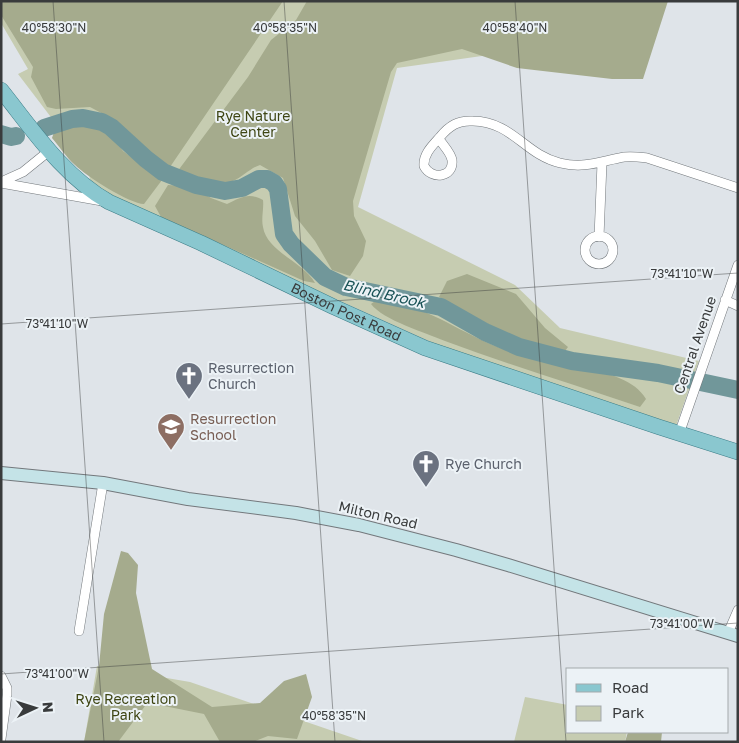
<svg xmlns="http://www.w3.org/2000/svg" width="739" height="743" font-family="'Golos Text',sans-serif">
	<rect width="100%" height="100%" fill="#dfe4e9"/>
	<path fill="#c6ccb1" d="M 1,1 L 632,1 L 617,37 L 397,68 L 358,207 L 515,285 L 560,328 L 699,361 L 676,426 L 455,353 L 126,204 L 90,183 L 89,167 L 18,74 L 28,69 L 1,23 Z
		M 97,666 L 190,682 L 365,742 L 84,742 Z
		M 525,697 L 568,705 L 568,732 L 627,732 L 625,742 L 514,742 Z"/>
	<path fill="#a5ab8d" d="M 1,1 L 283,1 L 170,167 L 146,152 L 105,115 L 90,107 L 56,109 L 47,107 L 31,77 L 33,67 L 1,15 Z
		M 307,1 L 668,1 L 643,79 L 612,79 L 517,68 L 462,49 L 397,63 L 391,72 L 353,201 L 354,216 L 366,241 L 363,256 L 350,276 L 332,270 L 315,241 L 295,216 L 283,178 L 260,165 C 250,168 243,177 233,181 C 216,189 194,177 177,172 L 248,77 L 271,40 L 296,20 Z
		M 86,123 L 97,127 L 112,135 L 123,151 L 162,180 L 144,204 C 130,204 86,176 75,165 C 66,157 60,147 52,138 L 54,132 Z
		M 168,185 L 183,186 L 199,190 L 211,198 L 227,204 C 241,197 249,192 263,200 C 264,209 261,219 263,227 C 267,252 304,262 315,283 L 304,281 L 161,217 L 155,206 Z
		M 467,274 L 516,294 L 545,328 L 568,347 L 565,351 L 559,351 L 514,337 L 486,323 L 439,297 L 447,281 Z
		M 375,301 C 421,303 448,325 488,343 C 519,357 553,363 587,369 C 608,373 635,380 646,399 L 640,407 C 575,385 509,365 445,341 C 426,333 383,320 371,304 Z
		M 121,551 L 128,553 L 138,565 L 136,593 L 152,669 L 212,707 L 260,703 L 284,681 L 306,674 L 312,697 L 297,739 L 268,736 L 253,742 L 220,742 L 204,714 L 154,704 L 145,706 L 118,742 L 84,742 L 99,666 L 104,614 Z
		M 628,732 L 662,732 L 661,742 L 625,742 Z"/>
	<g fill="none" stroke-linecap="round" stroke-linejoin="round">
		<path stroke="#71979a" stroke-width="18" d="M 44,128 L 72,119 L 83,118 L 102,122 L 111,127 L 146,159 L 163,172 L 196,185 L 225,191 L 242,188 L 259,179 L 267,179 L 274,183 L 278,189 L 284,234 L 291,244 L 325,277 L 346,287 L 441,307 L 485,332 L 519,347 L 572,361 L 658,373 L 738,390
			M 1,134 L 11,137 L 16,136"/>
		<defs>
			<path id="street" d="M 439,139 C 443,145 451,153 452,160 C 454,178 431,180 424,166 C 423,154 433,145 440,137 C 449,126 458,120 473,121 C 513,122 524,154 560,163 C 585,169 601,161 624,157 C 632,156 639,157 647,158 L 738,188
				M 1,182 L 23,172 L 49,151
				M 1,183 L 102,201
				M585 250a14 14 0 1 1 28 0a14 14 0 1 1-28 0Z
				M 599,237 L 602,163
				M 725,300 L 738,306
				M 679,434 L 738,265
				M 79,631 L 103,483
				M 728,633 L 738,610
				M 1,676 L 7,688 L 7,695 L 1,739"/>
			<path id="secondary" d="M 1,473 L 103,483 L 188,499 L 296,513 L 359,525 L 456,550 L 508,565 L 738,636"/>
			<g id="primary">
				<path id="s1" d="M 1,90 C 33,130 63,176 109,202 L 201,243 L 334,307 L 425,348 L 659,427 L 738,452"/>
			</g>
		</defs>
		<use href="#street" stroke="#73787c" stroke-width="10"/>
		<use href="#secondary" stroke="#73787c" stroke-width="14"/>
		<use href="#primary" stroke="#3b7d87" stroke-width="16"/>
		<use href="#street" stroke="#fff" stroke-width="9"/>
		<use href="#secondary" stroke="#c4e3e7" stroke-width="12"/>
		<use href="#primary" stroke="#8ac7cf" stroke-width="15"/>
	</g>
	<path fill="none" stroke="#393b3c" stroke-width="1" stroke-opacity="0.45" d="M 53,1 L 104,742M 284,1 L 335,742M 515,1 L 566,742M 1,324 L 738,273M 1,674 L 738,623"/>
	<defs>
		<symbol id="church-pin" viewBox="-11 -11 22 30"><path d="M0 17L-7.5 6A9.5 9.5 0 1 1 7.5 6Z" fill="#6b7280" stroke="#ecf2f6"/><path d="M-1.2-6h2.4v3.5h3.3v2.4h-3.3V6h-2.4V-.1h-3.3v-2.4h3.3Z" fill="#fff"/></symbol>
		<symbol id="school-pin" viewBox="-11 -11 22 30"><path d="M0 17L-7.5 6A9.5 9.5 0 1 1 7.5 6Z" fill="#8d6e63" stroke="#ecf2f6"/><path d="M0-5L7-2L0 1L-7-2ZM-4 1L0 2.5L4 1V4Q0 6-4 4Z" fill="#fff"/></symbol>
	</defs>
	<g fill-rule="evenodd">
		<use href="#church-pin" x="173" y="360" width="32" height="43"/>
		<use href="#school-pin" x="155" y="411" width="32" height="43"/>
		<use href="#church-pin" x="410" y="448" width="32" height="43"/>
	</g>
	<g text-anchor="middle" stroke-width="4" stroke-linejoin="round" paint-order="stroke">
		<g font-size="14" fill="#3e4513" stroke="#ecf2f6">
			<text x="253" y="121">Rye Nature<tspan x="253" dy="16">Center</tspan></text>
			<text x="126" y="704">Rye Recreation<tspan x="126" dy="16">Park</tspan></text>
		</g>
		<g font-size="14" fill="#393b3c" stroke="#ecf2f6">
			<text dy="5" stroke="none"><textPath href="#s1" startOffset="418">Boston Post Road</textPath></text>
			<text transform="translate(695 345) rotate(-71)" y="5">Central Avenue</text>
			<text transform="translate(378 515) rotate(13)" y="5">Milton Road</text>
		</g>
		<g font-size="14" fill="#5b616d" stroke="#ecf2f6" text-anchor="start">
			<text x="208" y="373">Resurrection<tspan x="208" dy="16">Church</tspan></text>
			<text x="445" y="469">Rye Church</text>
		</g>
		<g font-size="14" fill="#785e54" stroke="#ecf2f6" text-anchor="start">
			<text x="190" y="424">Resurrection<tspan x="190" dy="16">School</tspan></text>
		</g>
		<g font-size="15" font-style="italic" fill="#195256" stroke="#ecf2f6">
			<text transform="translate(384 294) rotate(13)" y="5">Blind Brook</text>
		</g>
	</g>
	<g font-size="12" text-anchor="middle" fill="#393b3c" stroke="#ecf2f6" stroke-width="4" stroke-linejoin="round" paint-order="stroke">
		<text x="54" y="32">40°58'30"N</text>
		<text x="285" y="32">40°58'35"N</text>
		<text x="515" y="32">40°58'40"N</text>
		<text x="682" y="278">73°41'10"W</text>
		<text x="57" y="328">73°41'10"W</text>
		<text x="682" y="628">73°41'00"W</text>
		<text x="57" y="678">73°41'00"W</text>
		<text x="334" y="720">40°58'35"N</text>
	</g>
	<rect width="739" height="743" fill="none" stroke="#393b3c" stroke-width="5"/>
	<rect x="566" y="668" width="162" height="65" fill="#ecf2f6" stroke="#a4a9ac"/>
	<rect x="576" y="684" width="25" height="8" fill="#8ac7cf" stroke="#a4a9ac"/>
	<text x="612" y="693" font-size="15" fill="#393b3c">Road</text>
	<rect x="576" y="706" width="25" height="15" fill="#c6ccb1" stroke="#a4a9ac"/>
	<text x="612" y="718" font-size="15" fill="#393b3c">Park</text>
	<g transform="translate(35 708) rotate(86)" stroke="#ecf2f6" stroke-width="4" paint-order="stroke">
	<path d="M0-4L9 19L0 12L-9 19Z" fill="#393b3c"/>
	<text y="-8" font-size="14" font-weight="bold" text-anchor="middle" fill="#393b3c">N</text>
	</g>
</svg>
